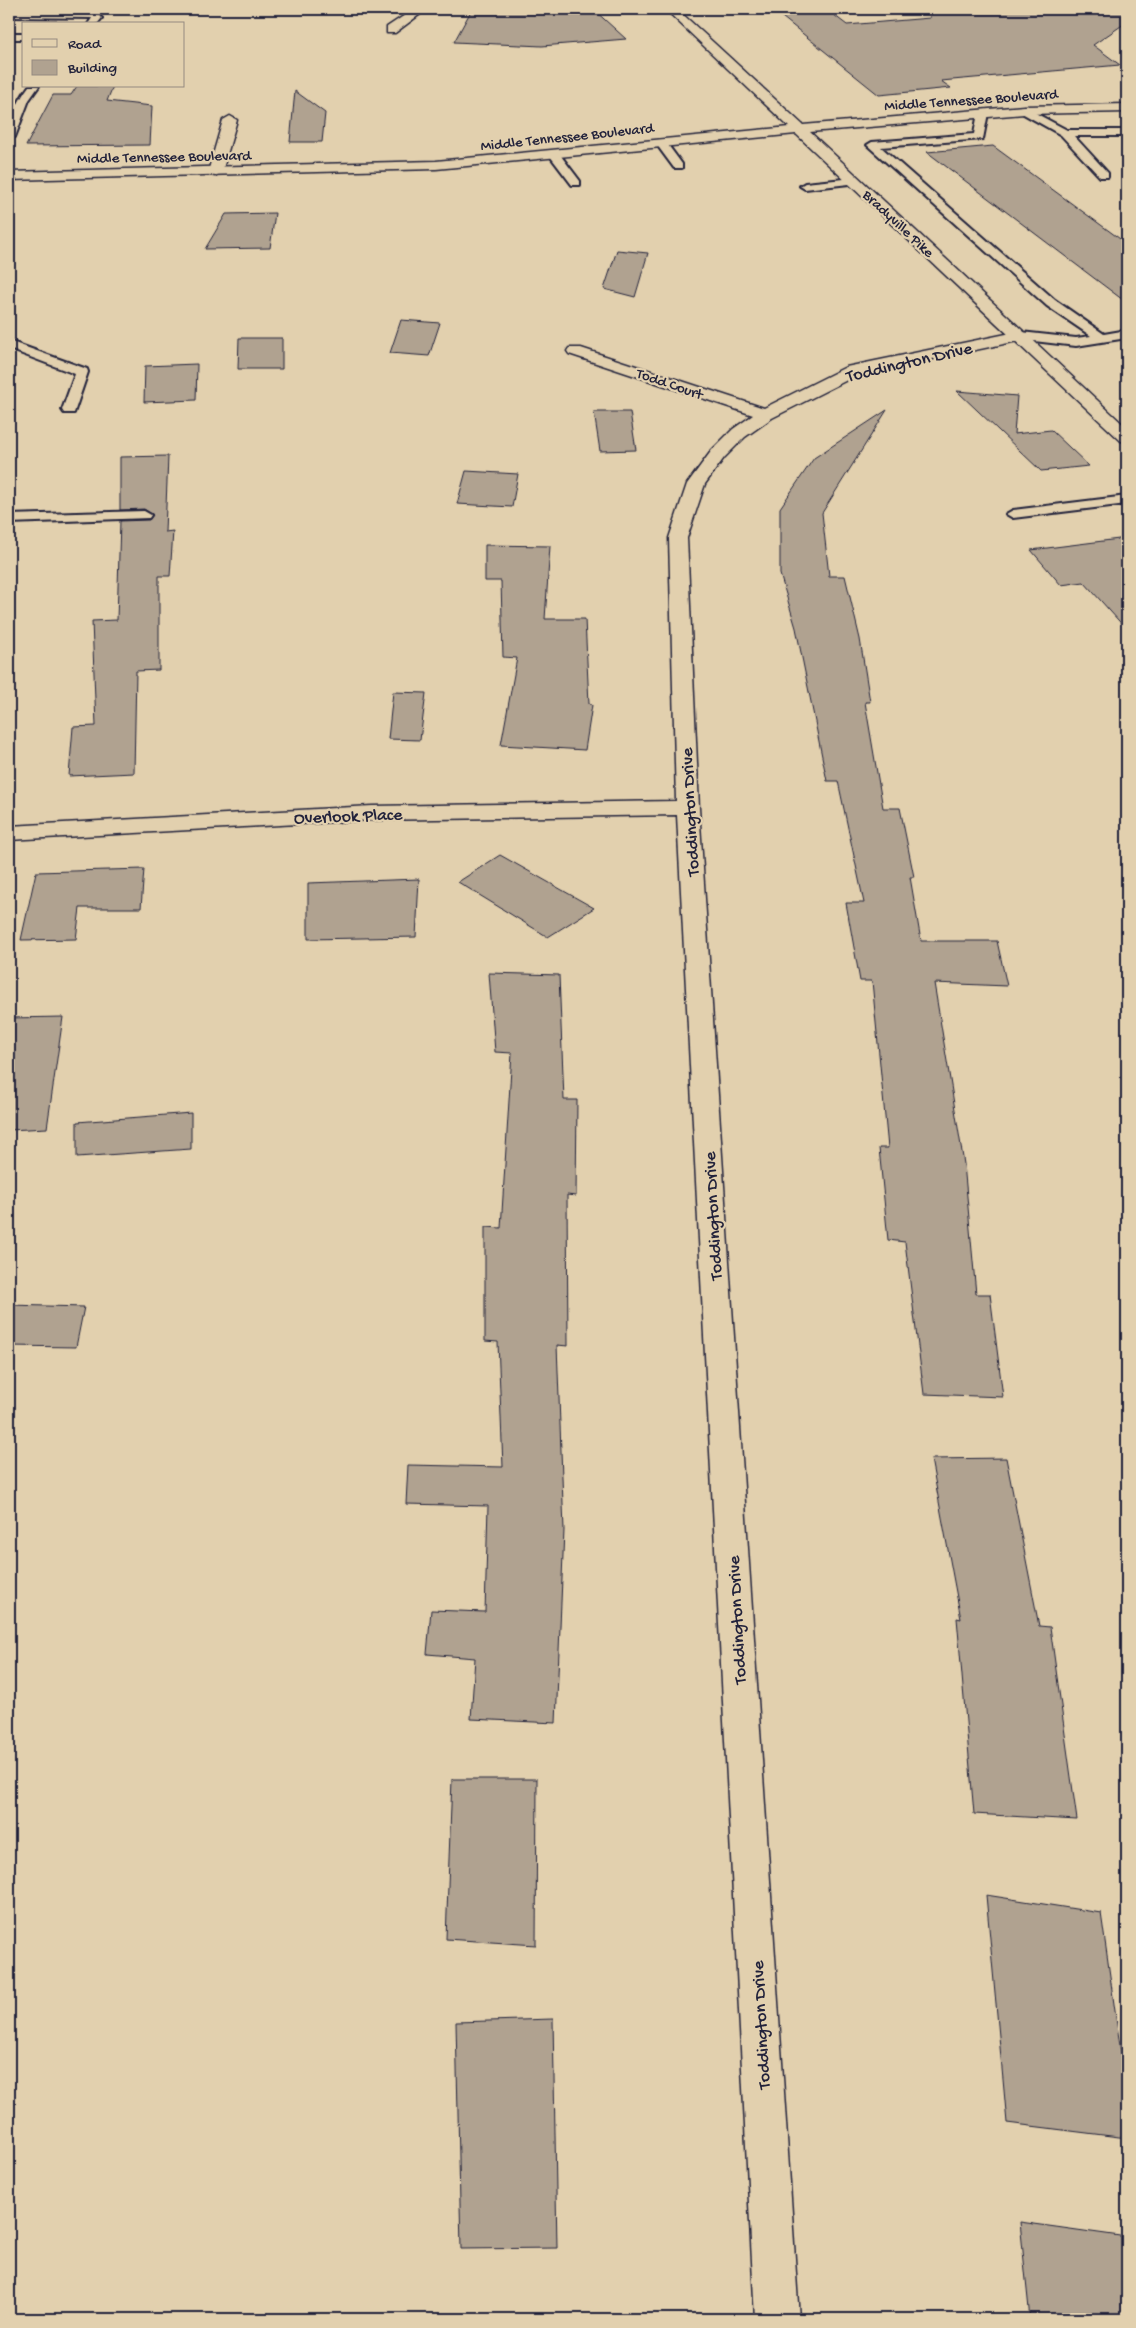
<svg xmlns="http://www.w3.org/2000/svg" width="1136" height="2328" font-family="'Gochi Hand',sans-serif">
	<rect width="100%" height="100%" fill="#e2d0ae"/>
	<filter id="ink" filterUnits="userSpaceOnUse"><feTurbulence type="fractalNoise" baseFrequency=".02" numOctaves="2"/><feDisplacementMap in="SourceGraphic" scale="10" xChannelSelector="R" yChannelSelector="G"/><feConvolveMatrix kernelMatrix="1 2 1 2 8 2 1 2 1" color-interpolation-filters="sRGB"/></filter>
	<g filter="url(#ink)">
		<path fill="#b0a290" stroke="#22223b" d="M 472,9 L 593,9 L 626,39 L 542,46 L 454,42 Z
			M 772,9 L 826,9 L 847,25 L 930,18 L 931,9 L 1127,9 L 1127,22 L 1093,45 L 1120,65 L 941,81 L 951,88 L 879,95 Z
			M 77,86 L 113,86 L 107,101 L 152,106 L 150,145 L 26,146 L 53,95 L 71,95 Z
			M 295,91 L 325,113 L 322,142 L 290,142 Z
			M 993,146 L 1127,244 L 1127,303 L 927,152 Z
			M 275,213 L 270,248 L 205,249 L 226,214 Z
			M 617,250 L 648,253 L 635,297 L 604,289 Z
			M 401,320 L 440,323 L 429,356 L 390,353 Z
			M 239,338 L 282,338 L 282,369 L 238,369 Z
			M 197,364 L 196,400 L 144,402 L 145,366 Z
			M 957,391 L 1017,396 L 1014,434 L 1051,430 L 1089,466 L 1041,471 Z
			M 887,410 L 822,513 L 829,576 L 845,576 L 860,639 L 870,702 L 865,702 L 883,808 L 900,808 L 914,877 L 910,877 L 921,941 L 997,941 L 1007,986 L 934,983 L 964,1164 L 976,1294 L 990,1294 L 1003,1397 L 924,1394 L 905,1242 L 888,1240 L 879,1148 L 888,1148 L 872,981 L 860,981 L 846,903 L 864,903 L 838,781 L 827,781 L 796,628 L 780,574 L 780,508 L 814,458 Z
			M 594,412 L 630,412 L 636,450 L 600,451 Z
			M 168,456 L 165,532 L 173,531 L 170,576 L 159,576 L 159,670 L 136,671 L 134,773 L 69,776 L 73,727 L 96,726 L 92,621 L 117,620 L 120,521 L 149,520 L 153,515 L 144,509 L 120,510 L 120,457 Z
			M 466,471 L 518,474 L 512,507 L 457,504 Z
			M 1127,538 L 1127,630 L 1084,582 L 1061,585 L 1031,550 Z
			M 485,545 L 550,546 L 545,619 L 585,619 L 589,704 L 592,705 L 585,750 L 501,745 L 517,658 L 503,657 L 501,581 L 485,581 Z
			M 393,692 L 426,693 L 420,740 L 388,739 Z
			M 500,855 L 594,908 L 548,937 L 458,882 Z
			M 144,869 L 141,908 L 80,908 L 76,939 L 21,940 L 36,872 Z
			M 419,879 L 416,937 L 308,939 L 308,883 Z
			M 489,973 L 559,975 L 564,1100 L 577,1100 L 576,1196 L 567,1195 L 568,1346 L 557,1345 L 564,1530 L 556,1723 L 471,1719 L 475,1658 L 427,1654 L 431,1610 L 485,1612 L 488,1506 L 406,1504 L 408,1465 L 503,1467 L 498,1342 L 485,1341 L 485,1227 L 501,1228 L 512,1053 L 495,1052 Z
			M 63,1017 L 47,1128 L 9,1130 L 9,1018 Z
			M 191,1113 L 191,1149 L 77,1157 L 77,1122 Z
			M 9,1305 L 84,1307 L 76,1347 L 9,1346 Z
			M 1006,1458 L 1039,1626 L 1050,1627 L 1077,1820 L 974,1814 L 957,1618 L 961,1619 L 931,1459 Z
			M 452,1779 L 537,1779 L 536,1945 L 446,1939 Z
			M 986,1895 L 1101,1913 L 1127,2095 L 1127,2138 L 1007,2123 Z
			M 553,2019 L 557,2248 L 461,2249 L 456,2022 Z
			M 1020,2222 L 1127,2237 L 1127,2319 L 1030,2319 Z"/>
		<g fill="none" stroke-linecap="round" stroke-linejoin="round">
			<defs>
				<path id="service" d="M 9,11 L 94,12 L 102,18 L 97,24 L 88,24 L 92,18 L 9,17 Z
					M 9,33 L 24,33 L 24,39 L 9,39 Z
					M 29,86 L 39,86 L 29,100 L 15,137 L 9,140 C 9,120 17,102 29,86 Z
					M 1024,107 L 1067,130 L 1127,130 L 1127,136 L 1074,136 L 1108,173 L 1108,177 L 1100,177 L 1061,135 L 1020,112 L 1019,110 Z
					M 983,110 L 988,113 L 983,139 L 881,147 L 1055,300 L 1104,334 L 1127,330 L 1127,338 L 1076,346 L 1017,339 L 1015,336 L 1021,332 L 1076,338 L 1091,336 L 1047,306 L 867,145 L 872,142 L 974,134 L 978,113 Z
					M 661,140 L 665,141 L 682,164 L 682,168 L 674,168 L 657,145 L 656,143 Z
					M 554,151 L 558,152 L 580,181 L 580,185 L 572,185 L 550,156 L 549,154 Z
					M 854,178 L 859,181 L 858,183 L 805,189 L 800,186 L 805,183 Z
					M 9,341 L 87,369 L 88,372 L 74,413 L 64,413 L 62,410 L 75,374 L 9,349 Z
					M 1127,496 L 1127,504 L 1013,518 L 1006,514 L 1013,510 Z
					M 144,511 L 151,515 L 149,518 L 9,523 L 9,515 Z"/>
				<path id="minor" d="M 414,9 L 427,9 L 395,33 L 387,33 L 387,27 Z
					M 230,116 L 237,120 L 222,172 L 215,176 L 210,175 L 208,172 L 223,120 Z
					M 1021,331 L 1029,336 L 1027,339 L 857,375 L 772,418 L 745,437 L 724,458 L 705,484 L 687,538 L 699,808 L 799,2319 L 755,2319 L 677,815 L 372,820 L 9,840 L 9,826 L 372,806 L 676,801 L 669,538 L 687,484 L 712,450 L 733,429 L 753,415 L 569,354 L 567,351 L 569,348 L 581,348 L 764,408 L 846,367 Z"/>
				<path id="secondary" d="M 665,9 L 677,9 L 803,125 L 1024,106 L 1127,104 L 1127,112 L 1024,114 L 810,132 L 1127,428 L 1127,442 L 1121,441 L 796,134 L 436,169 L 9,180 L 9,172 L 436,161 L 789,127 Z"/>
				<path id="primary" d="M 9,9 L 17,9 L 13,14 L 9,15 Z"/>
			</defs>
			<use href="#service" stroke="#22223b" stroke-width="4"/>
			<use href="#minor" stroke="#22223b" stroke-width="3"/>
			<use href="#secondary" stroke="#22223b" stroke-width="3"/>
			<use href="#primary" stroke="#22223b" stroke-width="3"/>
			<use href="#service" fill="#e2d0ae" fill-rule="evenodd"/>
			<use href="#minor" fill="#e2d0ae" fill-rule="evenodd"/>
			<use href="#secondary" fill="#e2d0ae" fill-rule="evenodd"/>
			<use href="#primary" fill="#e2d0ae" fill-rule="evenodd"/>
		</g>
	</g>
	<g text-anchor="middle" stroke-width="4.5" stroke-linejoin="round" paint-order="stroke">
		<g font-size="15" fill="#22223b" stroke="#e2d0ae">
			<text transform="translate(971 99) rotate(-4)" y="5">Middle Tennessee Boulevard</text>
			<text transform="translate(567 136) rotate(-6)" y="5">Middle Tennessee Boulevard</text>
			<text transform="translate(164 156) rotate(-1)" y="5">Middle Tennessee Boulevard</text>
			<text transform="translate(899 223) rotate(43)" y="5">Bradyville Pike</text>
			<text transform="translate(670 383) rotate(19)" y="5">Todd Court</text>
		</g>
		<g font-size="18" fill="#22223b" stroke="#e2d0ae">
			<text transform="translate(909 361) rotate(-13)" y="6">Toddington Drive</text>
			<text transform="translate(689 812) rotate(-93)" y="6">Toddington Drive</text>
			<text transform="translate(348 815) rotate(-2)" y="6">Overlook Place</text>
			<text transform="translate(712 1216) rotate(-93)" y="6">Toddington Drive</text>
			<text transform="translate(736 1620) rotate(-93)" y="6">Toddington Drive</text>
			<text transform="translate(760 2025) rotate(-93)" y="6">Toddington Drive</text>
		</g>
	</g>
	<rect width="1136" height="2328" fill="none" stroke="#e2d0ae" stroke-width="30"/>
	<rect x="15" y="15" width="1106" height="2298" fill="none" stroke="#22223b" stroke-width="2" filter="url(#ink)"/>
	<rect x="22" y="22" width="162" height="65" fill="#e2d0ae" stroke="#958a80"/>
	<rect x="32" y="39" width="25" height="8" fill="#e2d0ae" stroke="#958a80"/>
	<text x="68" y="48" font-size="15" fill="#22223b">Road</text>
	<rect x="32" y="60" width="25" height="15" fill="#b0a290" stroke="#958a80"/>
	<text x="68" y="72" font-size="15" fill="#22223b">Building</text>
</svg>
